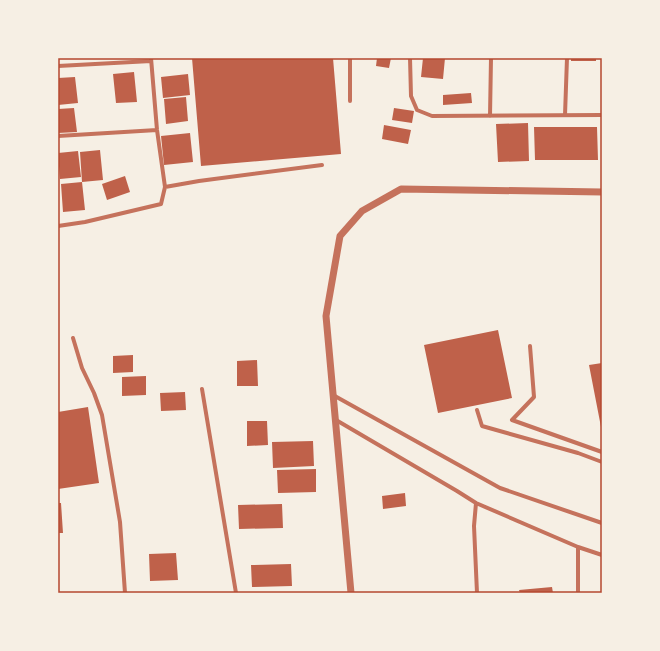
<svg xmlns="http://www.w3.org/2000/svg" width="660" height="651" font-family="Karla,sans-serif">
	<rect width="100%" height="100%" fill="#f6efe4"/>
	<path fill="#bf614a" d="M 192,58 L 333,58 L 341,154 L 201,166 Z
		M 377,58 L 391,58 L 389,68 L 376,66 Z
		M 423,58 L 445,58 L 443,79 L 421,77 Z
		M 571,58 L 596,58 L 596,61 L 571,61 Z
		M 134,72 L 137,102 L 116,103 L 113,74 Z
		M 188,74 L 190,95 L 163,98 L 161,77 Z
		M 75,77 L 78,103 L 58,105 L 58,78 Z
		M 471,93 L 472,103 L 443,105 L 443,95 Z
		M 186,97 L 188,121 L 166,124 L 164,99 Z
		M 74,108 L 77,132 L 58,133 L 58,109 Z
		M 394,108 L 414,111 L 412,123 L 392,120 Z
		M 528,123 L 529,161 L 498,162 L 496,124 Z
		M 384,125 L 411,130 L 408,144 L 382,139 Z
		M 534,127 L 597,127 L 598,160 L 535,160 Z
		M 190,133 L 193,162 L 164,165 L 161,136 Z
		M 100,150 L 103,180 L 82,182 L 80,152 Z
		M 78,151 L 81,177 L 60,179 L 58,153 Z
		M 125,176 L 130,192 L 107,200 L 102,184 Z
		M 82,182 L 85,210 L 63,212 L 61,184 Z
		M 498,330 L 512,398 L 438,413 L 424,345 Z
		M 133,355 L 133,372 L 113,373 L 113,356 Z
		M 257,360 L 258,386 L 237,386 L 237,361 Z
		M 602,363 L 602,427 L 601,427 L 589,365 Z
		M 146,376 L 146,395 L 122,396 L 122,377 Z
		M 185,392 L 186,410 L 161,411 L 160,393 Z
		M 88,407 L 99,483 L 58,489 L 58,412 Z
		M 247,421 L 267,421 L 268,445 L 247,446 Z
		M 313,441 L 314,466 L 273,468 L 272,442 Z
		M 316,469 L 316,492 L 278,493 L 277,470 Z
		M 405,493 L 406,506 L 383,509 L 382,496 Z
		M 58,503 L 61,503 L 63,533 L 58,533 Z
		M 282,504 L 283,528 L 239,529 L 238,505 Z
		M 176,553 L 178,580 L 150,581 L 149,554 Z
		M 291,564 L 292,586 L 252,587 L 251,565 Z
		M 552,587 L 553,593 L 520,593 L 519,590 Z"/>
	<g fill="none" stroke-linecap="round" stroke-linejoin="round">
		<path stroke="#c5725c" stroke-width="4" d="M 410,58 L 411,96 L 417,110 L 432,116 L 602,115
			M 58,66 L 151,61
			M 350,101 L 350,58
			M 565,115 L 567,58
			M 490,116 L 491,58
			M 58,136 L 157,130
			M 165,187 L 199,181 L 322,165
			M 58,226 L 85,222 L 161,204 L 165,187 L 157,130 L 151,58
			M 73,338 L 82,368 L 94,393 L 102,415 L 120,522 L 125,593
			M 530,346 L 534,397 L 512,420 L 602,452
			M 202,389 L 236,593
			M 333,395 L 500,488 L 602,523
			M 477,410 L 482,426 L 578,453 L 602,462
			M 336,420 L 457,491 L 476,503 L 578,547 L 602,555
			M 476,503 L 474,526 L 477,593
			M 578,593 L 578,547"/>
		<path stroke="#c5725c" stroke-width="7" d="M 351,593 L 326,316 L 340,236 L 362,211 L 401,189 L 602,192"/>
	</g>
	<rect width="660" height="651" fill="none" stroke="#f6efe4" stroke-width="118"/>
	<rect x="59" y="59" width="542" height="533" fill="none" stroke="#b5482f" stroke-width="1.5"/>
</svg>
